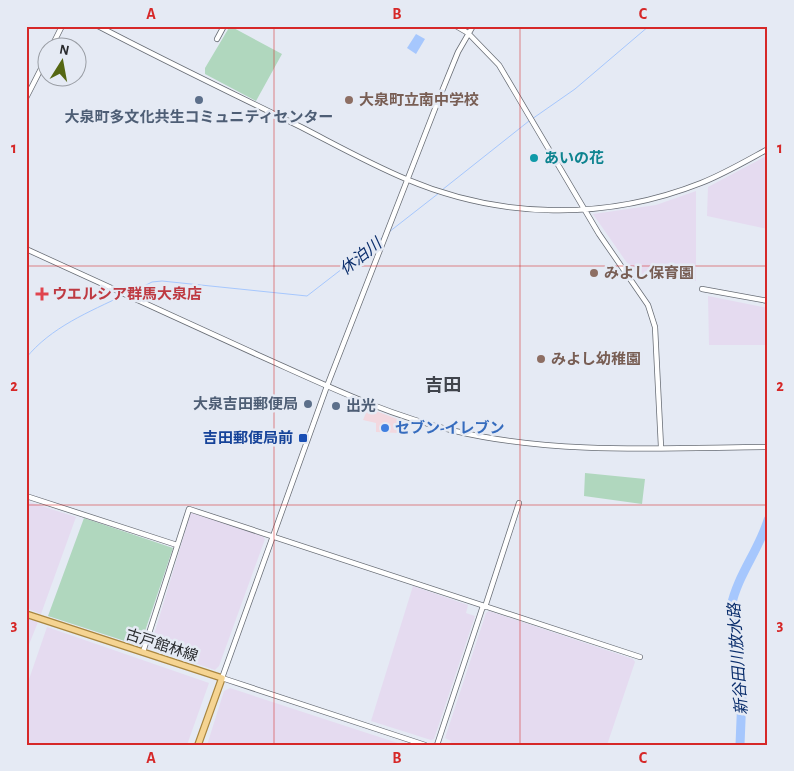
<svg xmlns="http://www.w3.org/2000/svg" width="794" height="771" font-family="'Alegreya Sans','Noto Sans JP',sans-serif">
	<rect width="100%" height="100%" fill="#e5eaf4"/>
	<path fill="#f2d8df" d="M 368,408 L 400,420 L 398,433 L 376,432 L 376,423 L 363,420 Z"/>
	<path fill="#e5dbf0" d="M 768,155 L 768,229 L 707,216 L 708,187 Z
		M 696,191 L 696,281 L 634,273 L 593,214 L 656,205 Z
		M 708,296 L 768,308 L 768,345 L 709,345 Z
		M 26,501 L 76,517 L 41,614 L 26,608 Z
		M 191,512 L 263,536 L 265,539 L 219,666 L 215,670 L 150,648 Z
		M 413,586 L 468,605 L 466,613 L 475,616 L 434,739 L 431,740 L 371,721 Z
		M 489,611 L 633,659 L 635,662 L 607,745 L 450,745 L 451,741 L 445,738 L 486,613 Z
		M 26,618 L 38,622 L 26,652 Z
		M 47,627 L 209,683 L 187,745 L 26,745 L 26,688 Z
		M 230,688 L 370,734 L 404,745 L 207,745 L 224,691 Z"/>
	<path fill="#b0d7be" d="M 230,26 L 282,54 L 256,101 L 205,74 L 205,68 Z
		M 585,473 L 645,479 L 642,504 L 584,496 Z
		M 84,518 L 173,548 L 140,646 L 48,616 Z"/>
	<path fill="#a6c7fd" d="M 416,34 L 425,39 L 416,54 L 407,48 Z"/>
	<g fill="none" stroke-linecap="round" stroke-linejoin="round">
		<path stroke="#a6c7fd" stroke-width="1" d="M 532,119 L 575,89 L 649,26
			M 442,190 L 529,121
			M 389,232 L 439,193
			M 128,294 L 152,282 L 162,281 L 307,296 L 382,238
			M 26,358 C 51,327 89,312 124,295"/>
		<path stroke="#a6c7fd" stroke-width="9" d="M 740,745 L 742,695 L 731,607 C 737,576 759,550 768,520"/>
		<defs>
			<path id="minor" d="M 98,26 C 165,61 233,94 301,127 C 336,145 370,164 406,179 C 501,219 605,221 701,183 C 724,174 746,161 768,149
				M 456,26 L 468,33 L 499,65 L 599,234 L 648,305 L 655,327 L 661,447
				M 217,39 L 224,26
				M 51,48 L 62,26
				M 26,98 L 48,55
				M 26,249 C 104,284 181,320 258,355 C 323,384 386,415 455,431 C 557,455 664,448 768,447
				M 702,289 L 768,301
				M 26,496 L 177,545
				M 485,607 L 519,503
				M 143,652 L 189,509 L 640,657
				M 425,745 L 222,678 L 327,386 L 438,101 L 458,52 L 473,26
				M 437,745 L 483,606"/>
			<path id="major" d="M 26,614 L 222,678 L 198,745"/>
		</defs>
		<use href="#minor" stroke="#686d75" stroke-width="6"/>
		<use href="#major" stroke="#a9863f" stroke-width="8"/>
		<use href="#minor" stroke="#fff" stroke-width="4.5"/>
		<use href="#major" stroke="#f5d492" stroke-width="5.5"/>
	</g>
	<path fill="none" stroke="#d62828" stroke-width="1" stroke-opacity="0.55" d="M 274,26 L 274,745M 520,26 L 520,745M 26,266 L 768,266M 26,505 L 768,505"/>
	<g fill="#5c6f8a" stroke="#e5eaf4" stroke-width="2">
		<circle cx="199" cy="100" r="5"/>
		<circle cx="308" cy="404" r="5"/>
		<circle cx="336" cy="406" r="5"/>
	</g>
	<g fill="#8d6e63" stroke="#e5eaf4" stroke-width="2">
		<circle cx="349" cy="100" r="5"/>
		<circle cx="594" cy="273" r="5"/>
		<circle cx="541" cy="359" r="5"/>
	</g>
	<circle fill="#0f9aa8" stroke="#e5eaf4" stroke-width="2" cx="534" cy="158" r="5"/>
	<path fill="#e0444e" stroke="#e5eaf4" stroke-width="2" d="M39.5 286.5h5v5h5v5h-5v5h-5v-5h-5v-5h5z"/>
	<circle fill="#3f7fe0" stroke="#e5eaf4" stroke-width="2" cx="385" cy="428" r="5"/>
	<rect fill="#1a4fb4" stroke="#e5eaf4" stroke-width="2" x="298" y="433" width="10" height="10" rx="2.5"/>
	<g text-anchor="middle" stroke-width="5" stroke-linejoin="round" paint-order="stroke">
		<g font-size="15" font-weight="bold" fill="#785e54" stroke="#e5eaf4" text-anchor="start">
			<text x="359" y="105">大泉町立南中学校</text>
			<text x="604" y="278">みよし保育園</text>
			<text x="551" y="364">みよし幼稚園</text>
		</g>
		<g font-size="15" font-weight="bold" fill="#4e5e75" stroke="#e5eaf4">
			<text x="199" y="122">大泉町多文化共生コミュニティセンター</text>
			<text x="298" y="409" text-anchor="end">大泉吉田郵便局</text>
			<text x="346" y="411" text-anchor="start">出光</text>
		</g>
		<g font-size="15" font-weight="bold" fill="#0d838f" stroke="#e5eaf4" text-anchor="start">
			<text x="544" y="163">あいの花</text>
		</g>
		<g font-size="15" font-weight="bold" fill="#be3a42" stroke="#e5eaf4" text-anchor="start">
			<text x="52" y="299">ウエルシア群馬大泉店</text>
		</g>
		<g font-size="15" font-weight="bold" fill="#366cbe" stroke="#e5eaf4" text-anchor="start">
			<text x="395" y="433">セブン-イレブン</text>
		</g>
		<g font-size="15" font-weight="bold" fill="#164399" stroke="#e5eaf4" text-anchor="end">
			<text x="293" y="443">吉田郵便局前</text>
		</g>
		<g font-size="15" fill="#282a2d" stroke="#e5eaf4">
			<text transform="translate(162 645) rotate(18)" y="5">古戸館林線</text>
		</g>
		<g font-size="16" font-style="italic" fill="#0c2f6d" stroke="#e5eaf4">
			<text transform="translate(360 256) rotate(-39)" y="6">休泊川</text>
			<text transform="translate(737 659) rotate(-94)" y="6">新谷田川放水路</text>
		</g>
		<g font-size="18" font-weight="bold" fill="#40444c" stroke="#e5eaf4">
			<text x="443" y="391">吉田</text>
		</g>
	</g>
	<rect width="794" height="771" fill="none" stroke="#e5eaf4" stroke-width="55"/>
	<g transform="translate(62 62) rotate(11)"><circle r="24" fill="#e5eaf4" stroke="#999da4"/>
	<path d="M0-4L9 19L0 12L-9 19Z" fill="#556712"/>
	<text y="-8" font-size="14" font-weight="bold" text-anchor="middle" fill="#282a2d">N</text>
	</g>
	<rect x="28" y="28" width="738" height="716" fill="none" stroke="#d62828" stroke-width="2"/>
	<g font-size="16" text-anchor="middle" font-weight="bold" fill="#d62828">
		<text x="151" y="19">A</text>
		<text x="397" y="19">B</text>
		<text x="643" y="19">C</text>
		<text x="14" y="153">1</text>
		<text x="780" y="153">1</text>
		<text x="14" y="391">2</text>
		<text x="780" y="391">2</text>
		<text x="14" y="630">3</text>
		<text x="780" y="630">3</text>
		<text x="151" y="763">A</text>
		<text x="397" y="763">B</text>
		<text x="643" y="763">C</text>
	</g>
</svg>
